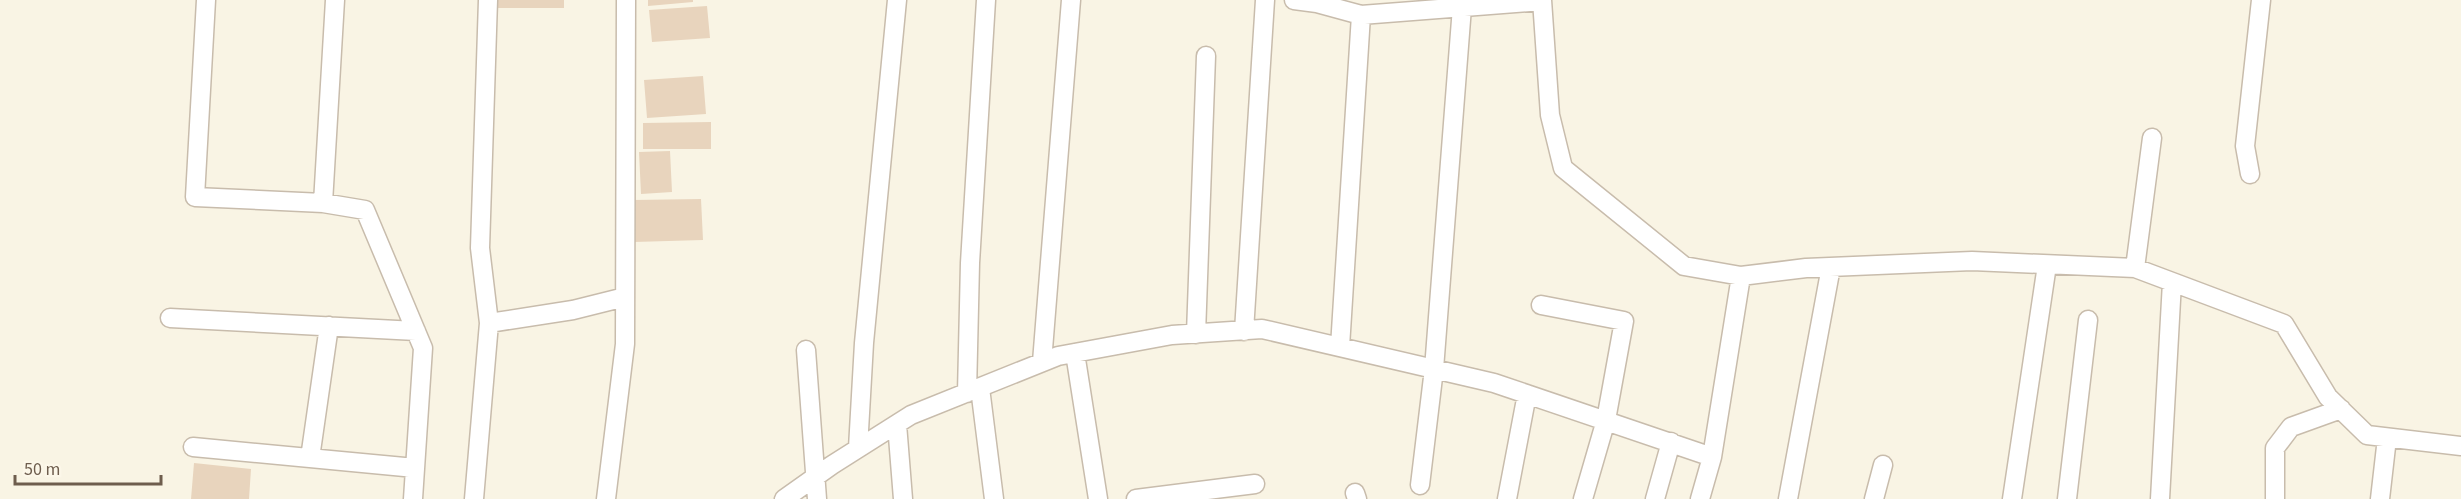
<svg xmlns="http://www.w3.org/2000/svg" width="2461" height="499" font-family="'Source Sans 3',sans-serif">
	<rect width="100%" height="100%" fill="#f9f4e4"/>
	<path fill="#e8d4bd" d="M 498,0 L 564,0 L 564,8 L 498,8 Z
		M 648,0 L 693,0 L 693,2 L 648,6 Z
		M 707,6 L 710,38 L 652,42 L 649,10 Z
		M 703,76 L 706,114 L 647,118 L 644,80 Z
		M 711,122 L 711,149 L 643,149 L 643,123 Z
		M 670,151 L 672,192 L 641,194 L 639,152 Z
		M 701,199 L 703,240 L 634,242 L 633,200 Z
		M 194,463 L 251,469 L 249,499 L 191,499 Z"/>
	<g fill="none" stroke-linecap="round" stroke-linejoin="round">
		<defs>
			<path id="minor" d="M 206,0 L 195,197 L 323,203
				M 335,0 L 323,203 L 365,210 L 423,348 L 413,499
				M 1294,0 L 1317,3 L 1361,15 L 1542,1
				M 1542,0 L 1550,115 L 1563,168 L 1684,266 L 1741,276 L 1806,268 L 1972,261 L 2135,268 L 2284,324 L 2328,397 L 2367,435 L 2461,446
				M 2250,174 L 2245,146 L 2261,0
				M 2135,268 L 2152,138
				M 1541,305 L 1624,321 L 1606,420 L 1583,499
				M 170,318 L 416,331
				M 489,323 L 573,310 L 625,297
				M 1244,331 L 1265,0
				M 1196,334 L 1206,56
				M 1340,347 L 1361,15
				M 806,350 L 817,499
				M 1075,353 L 1098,499
				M 1042,362 L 1071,0
				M 980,388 L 994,499
				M 967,393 L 970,263 L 986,0
				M 897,424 L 903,499
				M 193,447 L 415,468
				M 858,448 L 864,343 L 897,0
				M 310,458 L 329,326
				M 1420,485 L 1434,369 L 1462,7
				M 1355,493 L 1357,499
				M 474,499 L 489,323 L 480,248 L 488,0
				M 606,499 L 625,344 L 626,0
				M 784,499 L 832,465 L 911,415 L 1058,356 L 1172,335 L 1262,329 L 1494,383 L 1712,457
				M 1136,499 L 1255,484
				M 1507,499 L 1527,394
				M 1655,499 L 1671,442
				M 1700,499 L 1712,457 L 1741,276
				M 1788,499 L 1831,267
				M 1874,499 L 1883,465
				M 2012,499 L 2047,265
				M 2067,499 L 2088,320
				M 2160,499 L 2172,282
				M 2275,499 L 2275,448 L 2291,427 L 2341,409
				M 2380,499 L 2387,438"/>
		</defs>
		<use href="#minor" stroke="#c8bcac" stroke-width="21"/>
		<use href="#minor" stroke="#fff" stroke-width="18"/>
	</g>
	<path d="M15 475v9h146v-9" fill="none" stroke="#6e5d4d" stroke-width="3"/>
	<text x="24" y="475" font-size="18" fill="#6e5d4d" stroke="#fcf7e9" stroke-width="4.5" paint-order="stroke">50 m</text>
</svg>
